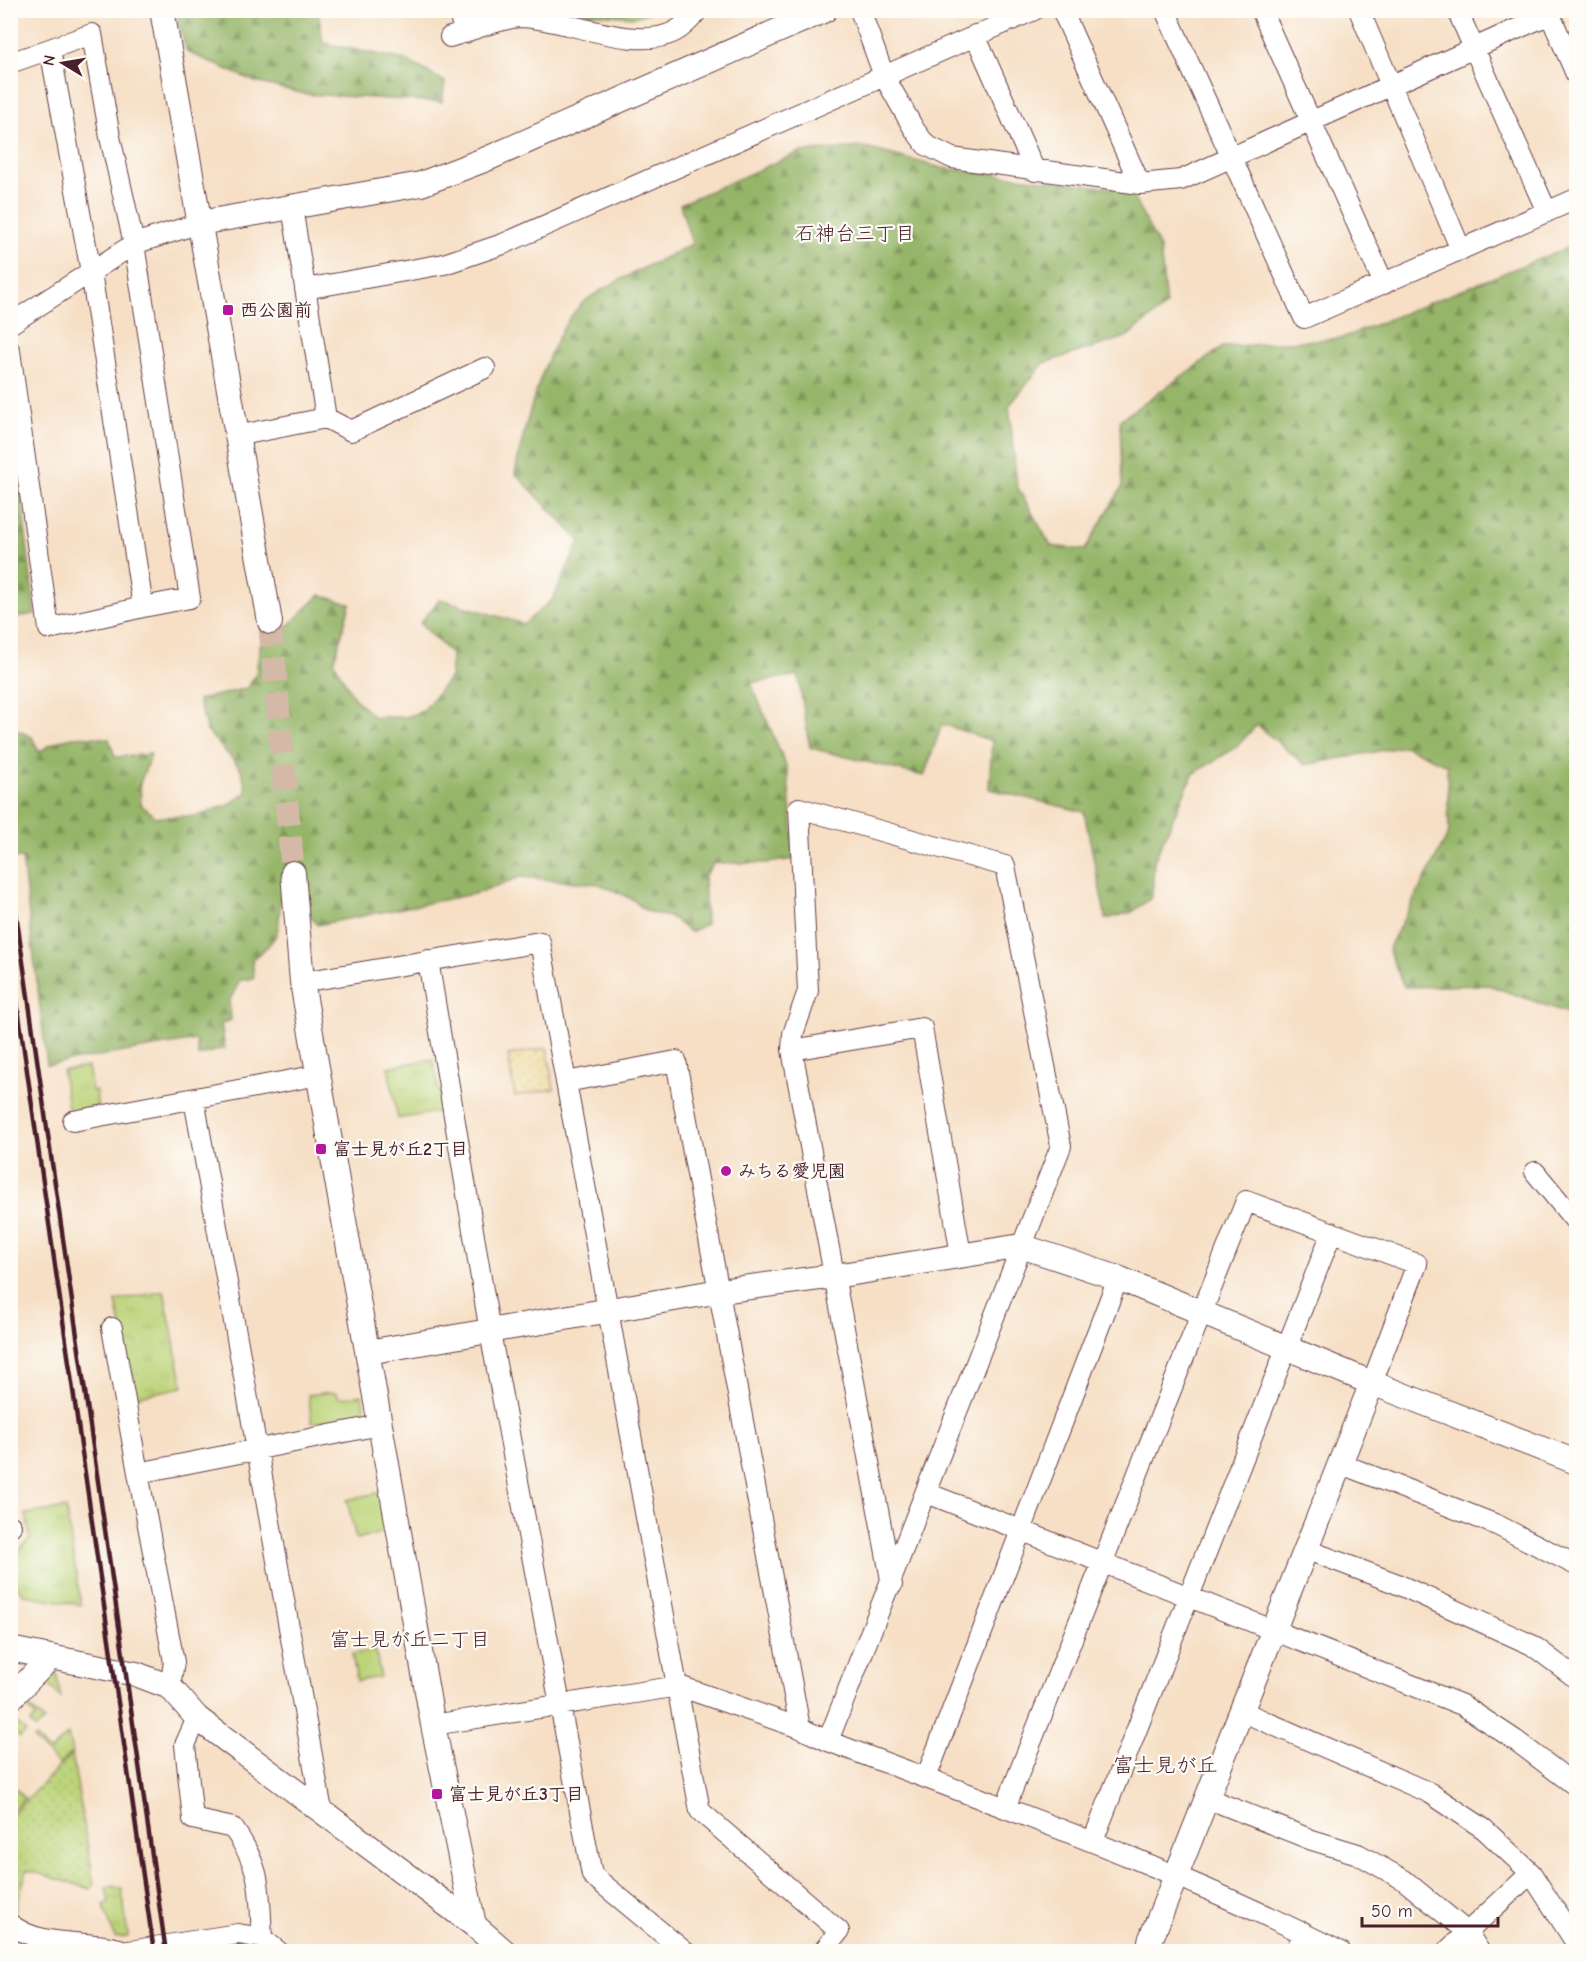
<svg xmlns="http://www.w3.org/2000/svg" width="1587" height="1962" font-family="'Comic Neue','Klee One',sans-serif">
	<defs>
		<pattern id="grass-tufts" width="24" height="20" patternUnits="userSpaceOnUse" patternTransform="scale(1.5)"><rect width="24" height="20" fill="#bcd378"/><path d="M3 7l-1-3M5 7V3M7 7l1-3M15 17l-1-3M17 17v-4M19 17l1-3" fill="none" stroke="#a3b568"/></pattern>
		<pattern id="forest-firs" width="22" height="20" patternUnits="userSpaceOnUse" patternTransform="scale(1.5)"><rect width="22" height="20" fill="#95b568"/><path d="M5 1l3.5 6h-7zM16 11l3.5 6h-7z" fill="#7c9356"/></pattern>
		<pattern id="sand-dots" width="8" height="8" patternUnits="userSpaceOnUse" patternTransform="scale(1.5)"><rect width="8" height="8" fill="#eeda9e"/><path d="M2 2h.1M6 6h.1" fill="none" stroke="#cebb88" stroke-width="1.8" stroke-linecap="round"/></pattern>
		<pattern id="park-dots" width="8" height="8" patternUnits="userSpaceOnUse" patternTransform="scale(1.5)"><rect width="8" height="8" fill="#bcd378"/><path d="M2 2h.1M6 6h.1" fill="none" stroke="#a3b568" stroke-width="1.8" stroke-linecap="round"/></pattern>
	</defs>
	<rect width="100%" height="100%" fill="#fdfcf7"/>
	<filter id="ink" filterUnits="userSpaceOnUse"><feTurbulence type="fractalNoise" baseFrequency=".0167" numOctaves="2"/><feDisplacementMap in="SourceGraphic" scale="12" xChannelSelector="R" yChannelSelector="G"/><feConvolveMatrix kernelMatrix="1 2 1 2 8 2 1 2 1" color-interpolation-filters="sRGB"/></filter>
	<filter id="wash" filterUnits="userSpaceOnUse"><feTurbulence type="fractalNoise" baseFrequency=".008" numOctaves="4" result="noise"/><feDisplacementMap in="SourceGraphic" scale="24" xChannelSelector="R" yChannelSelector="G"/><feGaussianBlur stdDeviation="1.35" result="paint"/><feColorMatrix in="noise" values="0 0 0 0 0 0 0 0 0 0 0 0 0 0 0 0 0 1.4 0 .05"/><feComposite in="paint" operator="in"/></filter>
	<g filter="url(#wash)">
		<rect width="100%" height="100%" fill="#f6dfc5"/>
		<path fill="url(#grass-tufts)" stroke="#837952" stroke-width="1.5" d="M 433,1059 L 443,1111 L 398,1119 L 388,1067 Z
			M 88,1067 L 92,1091 L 96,1091 L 98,1108 L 69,1113 L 62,1071 Z
			M 164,1291 L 183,1387 L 134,1397 L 116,1301 Z
			M 66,1508 L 81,1605 L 25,1595 L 11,1579 L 11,1558 L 30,1539 L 26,1514 Z
			M 112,1886 L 122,1889 L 128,1937 L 115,1938 C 112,1926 106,1917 104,1905 L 109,1903 L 106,1887 Z"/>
		<path fill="url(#forest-firs)" stroke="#706a4a" stroke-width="1.5" d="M 175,11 L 318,11 L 323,43 L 406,60 L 445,82 L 442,102 L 305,94 L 256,82 L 187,52 Z
			M 563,11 L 654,10 L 654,11 L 634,17 Z
			M 862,147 L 942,168 L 1129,190 L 1160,248 L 1166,306 L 1126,337 L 1044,363 L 1009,406 L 1017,486 L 1051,546 L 1085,550 L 1122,487 L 1120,420 L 1223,347 L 1342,338 L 1576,244 L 1576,1016 L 1488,985 L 1404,987 L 1388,949 L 1449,833 L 1447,765 L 1405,746 L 1305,765 L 1257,725 L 1235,748 L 1193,774 L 1154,861 L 1152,897 L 1132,912 L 1106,919 L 1084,812 L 989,789 L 992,741 L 942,724 L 924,776 L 810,748 L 798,675 L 751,683 L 787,768 L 795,859 L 765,863 L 714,863 L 704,876 L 706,924 L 690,932 L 672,918 L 646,911 L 632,899 L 600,884 L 520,877 L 478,893 L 317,925 L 308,913 L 302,893 L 280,898 C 279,932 281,938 252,959 L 254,978 L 240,980 L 229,1002 L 231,1020 L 221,1024 L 225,1048 L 198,1056 L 196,1040 L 47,1065 L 22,858 L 11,859 L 10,727 L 32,737 L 39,752 C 64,735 79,734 109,739 L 115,757 L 151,754 L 140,783 L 141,805 L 156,817 L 197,816 L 228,805 L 247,792 L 241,769 L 207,731 L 198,700 L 247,688 L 256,674 L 260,645 L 291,623 L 320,595 L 350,604 L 334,662 L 354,698 L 374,717 L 407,717 L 424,710 L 450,677 L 452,655 L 420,623 L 440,599 L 524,624 L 553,599 L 580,541 L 515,473 C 524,427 549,326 589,298 C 620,277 658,262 692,244 L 680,204 L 800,152 Z
			M 21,493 L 35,614 L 11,618 L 11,495 Z"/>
		<path fill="url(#sand-dots)" stroke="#9c7c64" stroke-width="1.5" d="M 547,1048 L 554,1089 L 515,1096 L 508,1055 Z"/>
		<path fill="url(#park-dots)" stroke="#837952" stroke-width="1.5" d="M 72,1754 L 94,1884 L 91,1889 L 27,1870 L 14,1915 L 10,1911 L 11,1815 Z"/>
		<path fill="#bcd378" stroke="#837952" stroke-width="1.5" d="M 331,1392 L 337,1393 L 339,1398 L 362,1395 L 365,1412 L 360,1416 L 312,1423 L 308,1395 Z
			M 381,1492 L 389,1531 L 356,1539 L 347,1500 Z
			M 376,1650 L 380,1677 L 357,1681 L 352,1654 Z
			M 56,1671 L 61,1698 L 46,1682 Z
			M 27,1704 L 44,1721 L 36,1729 L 30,1723 L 36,1717 L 25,1706 Z
			M 11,1718 L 26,1732 L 20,1738 L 11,1728 Z
			M 68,1734 L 72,1752 L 59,1765 L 33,1739 L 35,1737 L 50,1752 Z
			M 11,1784 L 25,1798 L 11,1812 Z"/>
	</g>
	<g filter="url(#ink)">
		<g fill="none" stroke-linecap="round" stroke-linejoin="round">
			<path stroke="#d4b9a6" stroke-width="24" stroke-dasharray="24 12" stroke-linecap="butt" d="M 270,622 L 293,873"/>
			<defs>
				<path id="minor" d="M 458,10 L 465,33
					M 860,10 L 884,76 L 914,129 L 926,145 L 952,158 L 1140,184 L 1181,180 L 1550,14
					M 1062,10 L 1140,184
					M 1165,10 L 1304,318 L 1576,199
					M 1261,10 L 1384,284
					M 1359,10 L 1461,250
					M 1457,10 L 1547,212
					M 1548,10 L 1576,74
					M 975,35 L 1035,171
					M 450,37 C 467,32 505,17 521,17 C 564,18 635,52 674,32 C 684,27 691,19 698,10
					M 10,63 L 92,34 L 110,137 L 134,244 L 190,598 L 143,607 L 91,272 L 50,49
					M 305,289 L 444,264 L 503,244 L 1034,10
					M 10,324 L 134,244 L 200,223
					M 10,351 L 49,629 L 143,607
					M 326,418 L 351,431 L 485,368
					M 236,436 L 326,418 L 292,207
					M 428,960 L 490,1332 L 592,1875 L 685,1952
					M 302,982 L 540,942 L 566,1082 L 676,1061 L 800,1728
					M 792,1050 L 922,1028 L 961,1255
					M 566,1082 L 700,1811 L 839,1931 L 823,1952
					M 194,1099 L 322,1811
					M 73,1121 L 319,1075
					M 1535,1172 L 1576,1222
					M 112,1328 L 138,1473
					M 1339,1463 L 1497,1525 L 1576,1565
					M 927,1493 L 1462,1705 L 1515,1740 L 1576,1786
					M 10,1526 L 11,1526
					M 1305,1549 L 1395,1583 L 1532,1645 L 1576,1678
					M 170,1687 L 174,1662 L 138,1473 L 380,1425
					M 1241,1711 L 1430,1793 L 1484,1829 L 1531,1873 L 1576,1943
					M 433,1725 L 679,1686 L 800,1728 L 828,1741 C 1001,1807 1176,1868 1341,1952
					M 828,1741 L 1061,1146 L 1005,866 L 799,808 L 808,991 L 793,1034 L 792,1050 L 892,1585
					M 926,1778 L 1118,1278
					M 1207,1798 L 1312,1840 L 1358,1854 L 1404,1880 L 1467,1932 L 1480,1952
					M 1005,1808 L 1246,1201 L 1417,1264 L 1372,1383
					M 1093,1841 L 1332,1232
					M 10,1924 C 43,1950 92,1938 129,1952
					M 262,1938 L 279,1952
					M 129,1951 L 238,1934 L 262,1938 C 259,1888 263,1871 233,1828 L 193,1819 L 185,1745 L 197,1718
					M 1296,1952 L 1303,1932
					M 1446,1952 L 1531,1873"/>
				<path id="tertiary" d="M 162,10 L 270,622
					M 200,223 L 421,184 L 489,158 L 825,10
					M 293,873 L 302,982 L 433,1725 L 474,1925
					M 368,1352 L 720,1291 L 835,1276 L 1021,1246 L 1118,1278 L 1372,1383 L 1576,1462
					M 10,1649 L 136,1674 L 170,1687 L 197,1718 L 474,1925 L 505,1952
					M 10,1699 L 50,1658
					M 1151,1952 L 1150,1941 L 1372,1383"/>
			</defs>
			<use href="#minor" stroke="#643c42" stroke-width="22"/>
			<use href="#tertiary" stroke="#643c42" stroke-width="26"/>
			<use href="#minor" stroke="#fff" stroke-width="20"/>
			<use href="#tertiary" stroke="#fff" stroke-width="24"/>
			<path stroke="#4a1f2b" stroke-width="4.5" d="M 10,872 L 166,1952
				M 10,953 L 154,1952"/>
		</g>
	</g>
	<g fill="#b5179e" stroke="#fdfcf7" stroke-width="2">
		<rect x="222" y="304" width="12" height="12" rx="3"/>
		<rect x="315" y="1143" width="12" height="12" rx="3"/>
		<circle cx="726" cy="1171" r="6"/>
		<rect x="431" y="1788" width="12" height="12" rx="3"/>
	</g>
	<g text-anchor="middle" stroke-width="4.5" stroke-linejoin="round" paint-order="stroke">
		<g font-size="18" font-weight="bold" fill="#4a1f2b" stroke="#fdfcf7" text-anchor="start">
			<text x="240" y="316">西公園前</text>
			<text x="333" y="1155">富士見が丘2丁目</text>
			<text x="738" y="1177">みちる愛児園</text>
			<text x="449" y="1800">富士見が丘3丁目</text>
		</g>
		<g font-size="20" fill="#4a1f2b" stroke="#fdfcf7">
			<text x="855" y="240">石神台三丁目</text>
			<text x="410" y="1646">富士見が丘二丁目</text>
		</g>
		<g font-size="21" fill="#4a1f2b" stroke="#fdfcf7">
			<text x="1165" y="1772">富士見が丘</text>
		</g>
	</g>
	<rect width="1587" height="1962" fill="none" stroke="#fdfcf7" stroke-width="36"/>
	<g transform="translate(63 63) rotate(281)" stroke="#fdfcf7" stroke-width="4.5" paint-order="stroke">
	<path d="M0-4.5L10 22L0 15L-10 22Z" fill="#4a1f2b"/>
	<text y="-9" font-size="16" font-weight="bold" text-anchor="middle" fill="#4a1f2b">N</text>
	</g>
	<path d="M1362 1917v9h136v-9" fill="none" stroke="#4a1f2b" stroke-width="3"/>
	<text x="1371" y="1917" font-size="18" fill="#4a1f2b" stroke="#fdfcf7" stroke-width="4.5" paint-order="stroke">50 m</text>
</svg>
